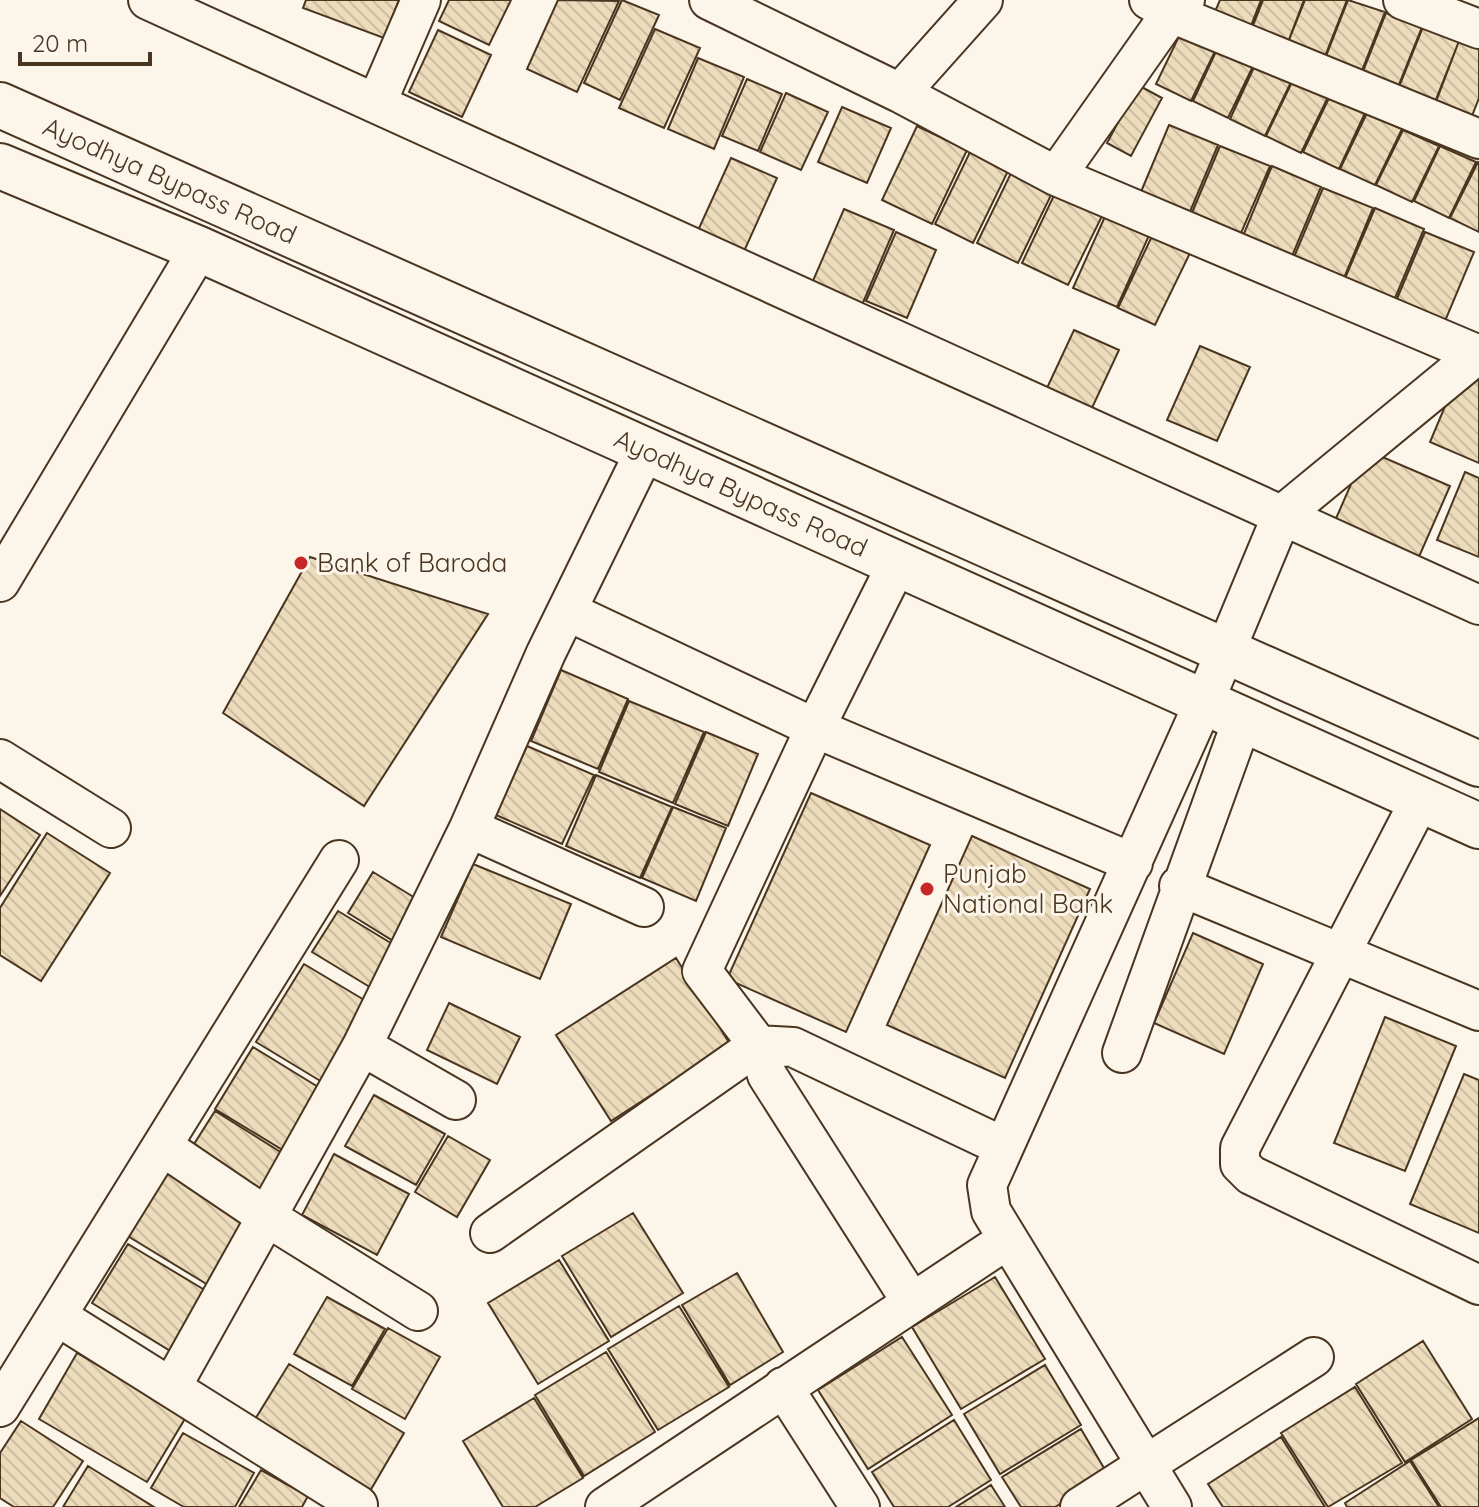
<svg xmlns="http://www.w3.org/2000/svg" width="1479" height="1507" font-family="Quicksand,sans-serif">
	<defs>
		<pattern id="building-back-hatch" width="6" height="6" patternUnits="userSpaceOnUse" patternTransform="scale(2)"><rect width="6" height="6" fill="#ecdcbc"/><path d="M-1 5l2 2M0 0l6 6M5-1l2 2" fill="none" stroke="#ccbda1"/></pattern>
	</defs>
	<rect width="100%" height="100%" fill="#fbf6e9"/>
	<path fill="url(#building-back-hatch)" stroke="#4a3520" stroke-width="2" d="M 306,0 L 399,0 L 384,38 L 303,8 Z
		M 449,0 L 511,0 L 489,45 L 439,21 Z
		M 558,0 L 619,1 L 577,92 L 527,69 Z
		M 622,0 L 659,15 L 620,100 L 584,83 Z
		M 1220,0 L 1261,0 L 1247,36 L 1211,21 Z
		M 1263,0 L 1304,0 L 1285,50 L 1249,36 Z
		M 1305,0 L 1347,0 L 1322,64 L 1285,50 Z
		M 1348,0 L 1385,12 L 1359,78 L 1323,64 Z
		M 1386,13 L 1422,27 L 1396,92 L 1360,79 Z
		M 1423,27 L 1459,41 L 1433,107 L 1397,92 Z
		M 1183,28 L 1218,45 L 1191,101 L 1156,84 Z
		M 655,29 L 700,48 L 664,128 L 619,108 Z
		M 438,30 L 491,55 L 462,117 L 409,92 Z
		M 1459,41 L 1479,48 L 1479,98 L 1470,121 L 1434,107 Z
		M 1219,45 L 1255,62 L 1228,118 L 1193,101 Z
		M 698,58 L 744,77 L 714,149 L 668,129 Z
		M 1256,63 L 1292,80 L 1265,136 L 1230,119 Z
		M 747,79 L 782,94 L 758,151 L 722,136 Z
		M 1293,80 L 1328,97 L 1301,153 L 1266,136 Z
		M 1138,85 L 1162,98 L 1131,156 L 1107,143 Z
		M 786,93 L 828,112 L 801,170 L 760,152 Z
		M 1330,96 L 1365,113 L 1339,169 L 1303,152 Z
		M 842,107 L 891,128 L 867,183 L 818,162 Z
		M 1367,113 L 1402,129 L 1375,185 L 1340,169 Z
		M 1169,125 L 1218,145 L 1184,226 L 1135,206 Z
		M 917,126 L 967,150 L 932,224 L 882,200 Z
		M 1403,130 L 1439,146 L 1412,202 L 1376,185 Z
		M 1220,146 L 1270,166 L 1235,247 L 1186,227 Z
		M 1440,146 L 1476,162 L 1449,218 L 1414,201 Z
		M 971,150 L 1009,169 L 973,243 L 935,224 Z
		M 731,158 L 777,178 L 741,258 L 695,237 Z
		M 1478,162 L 1479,163 L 1479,232 L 1450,218 Z
		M 1272,166 L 1321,187 L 1287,268 L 1238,248 Z
		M 1013,169 L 1054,189 L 1018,263 L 977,243 Z
		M 1323,188 L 1373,208 L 1339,290 L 1289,269 Z
		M 1057,189 L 1104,212 L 1068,285 L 1022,263 Z
		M 1375,208 L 1424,229 L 1390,310 L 1340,290 Z
		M 844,209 L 894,230 L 859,312 L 809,290 Z
		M 1107,212 L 1151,231 L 1117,307 L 1073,288 Z
		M 896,232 L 936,250 L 907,318 L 866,301 Z
		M 1425,232 L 1474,252 L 1440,333 L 1391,313 Z
		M 1153,234 L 1191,251 L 1155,325 L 1118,308 Z
		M 1074,330 L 1119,350 L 1085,423 L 1040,403 Z
		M 1200,346 L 1250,367 L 1217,441 L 1167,420 Z
		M 1459,373 L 1479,381 L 1479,463 L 1430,442 Z
		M 1366,450 L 1450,486 L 1418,559 L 1334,523 Z
		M 1465,472 L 1479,478 L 1479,557 L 1437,540 Z
		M 310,557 L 488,614 L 364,806 L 223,713 Z
		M 561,670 L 628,699 L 598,769 L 531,741 Z
		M 629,701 L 704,732 L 673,803 L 599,772 Z
		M 706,732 L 758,754 L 728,826 L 675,804 Z
		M 527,746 L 594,775 L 562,844 L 496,815 Z
		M 596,775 L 672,807 L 640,878 L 566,846 Z
		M 811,793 L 930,845 L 846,1032 L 727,979 Z
		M 673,807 L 726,828 L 696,901 L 642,878 Z
		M 0,809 L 40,835 L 0,896 Z
		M 47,833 L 110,873 L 41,981 L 0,955 L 0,908 Z
		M 972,836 L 1090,889 L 1005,1078 L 887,1025 Z
		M 473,864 L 571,904 L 540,979 L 441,937 Z
		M 373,872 L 420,901 L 395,942 L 348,913 Z
		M 338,911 L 404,951 L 378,992 L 312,952 Z
		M 1193,933 L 1263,964 L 1224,1054 L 1154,1023 Z
		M 676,958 L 730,1044 L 611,1121 L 556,1035 Z
		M 304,964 L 376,1007 L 327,1085 L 256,1042 Z
		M 449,1003 L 520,1037 L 497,1084 L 427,1050 Z
		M 1385,1017 L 1456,1046 L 1405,1171 L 1334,1143 Z
		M 253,1047 L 328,1093 L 291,1155 L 215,1109 Z
		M 1464,1074 L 1479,1080 L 1479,1233 L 1410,1204 Z
		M 374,1095 L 445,1134 L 416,1185 L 345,1146 Z
		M 215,1111 L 290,1158 L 265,1199 L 189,1152 Z
		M 448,1136 L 490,1160 L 457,1217 L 415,1192 Z
		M 334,1154 L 409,1194 L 377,1255 L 302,1215 Z
		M 167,1168 L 255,1221 L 213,1288 L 126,1235 Z
		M 633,1213 L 683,1293 L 611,1337 L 562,1256 Z
		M 128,1244 L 213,1295 L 177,1355 L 92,1303 Z
		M 559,1260 L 609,1341 L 538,1384 L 488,1303 Z
		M 737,1273 L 783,1352 L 730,1385 L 682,1305 Z
		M 995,1277 L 1045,1359 L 961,1409 L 912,1327 Z
		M 327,1297 L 385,1329 L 352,1386 L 294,1354 Z
		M 679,1306 L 729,1387 L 658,1430 L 608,1349 Z
		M 388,1328 L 440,1357 L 405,1419 L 352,1389 Z
		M 902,1337 L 952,1415 L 868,1469 L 818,1390 Z
		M 1423,1341 L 1472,1419 L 1405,1462 L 1356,1384 Z
		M 606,1352 L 655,1432 L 584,1476 L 535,1395 Z
		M 77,1353 L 186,1417 L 147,1482 L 39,1419 Z
		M 289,1364 L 404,1433 L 370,1491 L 254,1421 Z
		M 1045,1365 L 1081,1425 L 1000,1474 L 964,1414 Z
		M 1355,1387 L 1402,1463 L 1328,1507 L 1281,1433 Z
		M 534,1398 L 583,1478 L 535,1507 L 503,1507 L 463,1441 Z
		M 1479,1418 L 1479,1507 L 1441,1507 L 1411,1460 Z
		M 954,1420 L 991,1480 L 948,1507 L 894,1507 L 872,1472 Z
		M 21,1421 L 83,1461 L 53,1507 L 14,1507 L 0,1498 L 0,1453 Z
		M 1081,1429 L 1108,1475 L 1055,1507 L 1021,1507 L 1002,1477 Z
		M 183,1433 L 254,1473 L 235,1507 L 184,1507 L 151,1488 Z
		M 1281,1437 L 1325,1507 L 1223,1507 L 1208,1484 Z
		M 1410,1461 L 1439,1507 L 1347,1507 L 1345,1503 Z
		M 88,1466 L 154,1507 L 63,1507 Z
		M 261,1470 L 308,1496 L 302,1507 L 239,1507 Z
		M 991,1485 L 1005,1507 L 956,1507 Z"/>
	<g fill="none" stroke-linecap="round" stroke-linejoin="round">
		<defs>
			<path id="street" d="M 148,0 L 1479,605
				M 709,0 L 900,93 L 1056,176 L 1479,355
				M 1149,0 L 1171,13 L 1479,139
				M 1403,0 L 1479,29
				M 900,93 L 983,0
				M 377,102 L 421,0
				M 1056,176 L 1171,13 L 1185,0
				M 896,566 L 815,728 L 702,971 L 758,1045 L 793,1047 L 1002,1146
				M 0,582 L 199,249
				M 567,611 L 815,728 L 1133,863
				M 0,759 L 111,828
				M 1420,800 L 1240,1148 L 1240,1164 L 1251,1175 L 1479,1285
				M 469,828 L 644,907
				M 1179,886 L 1479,1011
				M 362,1046 L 456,1100
				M 1122,1053 L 1243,718
				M 162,1146 L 267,1217 L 418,1311
				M 490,1233 L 758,1045 L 767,1075 L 911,1301
				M 57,1316 L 358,1505
				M 172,1386 L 362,1046 L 469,828 L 546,653 L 646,449
				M 783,1387 L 860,1507
				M 0,1407 L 339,860
				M 605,1507 L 1008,1239
				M 1080,1507 L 1314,1357
				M 1172,1507 L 991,1211 L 987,1185 L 1205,700 L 1282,515 L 1479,353"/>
			<g id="primary">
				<path id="s1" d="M 0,105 L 1479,764"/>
				<path id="s2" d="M 0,166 L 199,249 L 1479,826"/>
			</g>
		</defs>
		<use href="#street" stroke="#4a3520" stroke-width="42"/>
		<use href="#primary" stroke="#4a3520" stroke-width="48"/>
		<use href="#street" stroke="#fbf6e9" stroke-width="38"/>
		<use href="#primary" stroke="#fbf6e9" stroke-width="44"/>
	</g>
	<g fill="#c62828" stroke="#fbf6e9" stroke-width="3">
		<circle cx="301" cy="563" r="8"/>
		<circle cx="927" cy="889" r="8"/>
	</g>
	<g text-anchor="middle" stroke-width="6" stroke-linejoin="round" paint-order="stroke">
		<g font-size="26" fill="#4a3520" stroke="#fbf6e9">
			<text dy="9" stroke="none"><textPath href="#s1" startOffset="186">Ayodhya Bypass Road</textPath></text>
			<text dy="9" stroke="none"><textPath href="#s2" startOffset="810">Ayodhya Bypass Road</textPath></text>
		</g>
		<g font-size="26" fill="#4a3520" stroke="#fbf6e9" text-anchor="start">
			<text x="317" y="572">Bank of Baroda</text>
			<text x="943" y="883">Punjab<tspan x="943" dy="30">National Bank</tspan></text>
		</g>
	</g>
	<path d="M20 52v12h130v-12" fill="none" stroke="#4a3520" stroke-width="4"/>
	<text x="32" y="52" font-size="24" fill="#4a3520" stroke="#fbf6e9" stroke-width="6" paint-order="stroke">20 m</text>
</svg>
